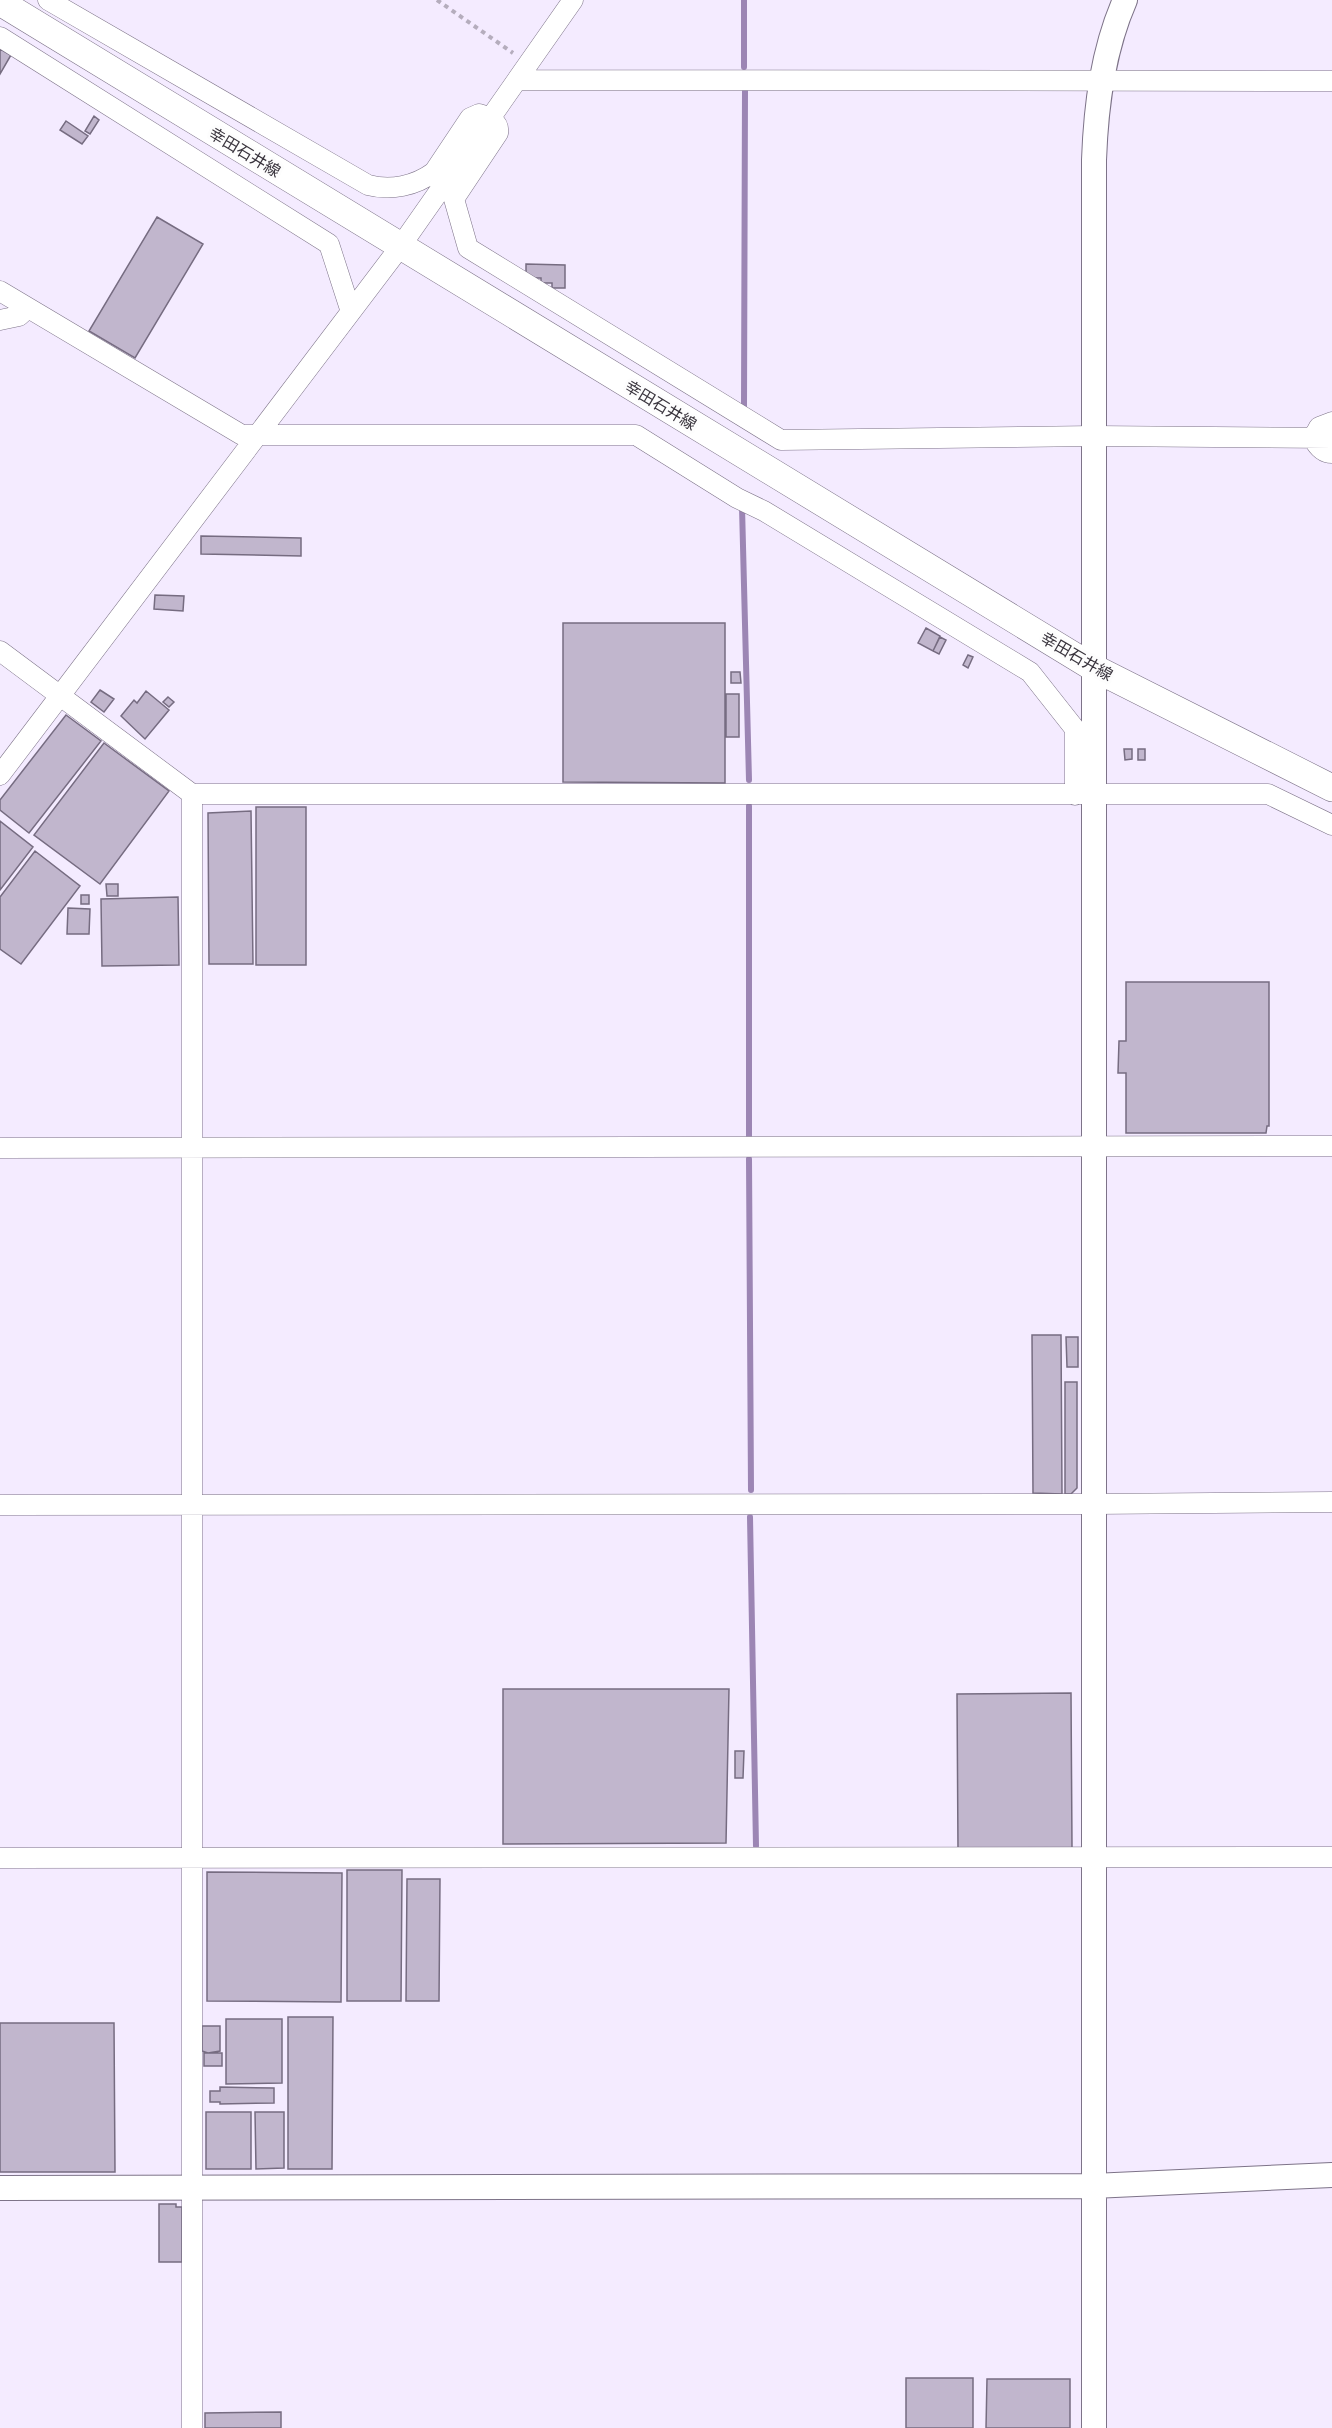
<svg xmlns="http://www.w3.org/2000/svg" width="1332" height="2428" font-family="Raleway,'Noto Sans JP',sans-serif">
	<rect width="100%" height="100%" fill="#f4ebff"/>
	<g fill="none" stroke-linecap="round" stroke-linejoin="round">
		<path stroke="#9c85b4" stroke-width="6" d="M 744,0 L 744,67
			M 744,406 L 745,89
			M 742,507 L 749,780
			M 749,806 L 749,1139
			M 749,1159 L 751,1490
			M 750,1517 L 756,1846"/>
	</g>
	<path fill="#c1b6cd" stroke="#766c81" stroke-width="1.5" d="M 0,49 L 11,55 L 0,74 Z
		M 94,116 L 99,120 L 90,134 L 85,131 Z
		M 66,121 L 88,136 L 82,144 L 60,130 Z
		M 157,217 L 203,244 L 135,358 L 89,331 Z
		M 526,264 L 565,265 L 565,288 L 552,288 L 552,283 L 541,283 L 541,278 L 526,278 Z
		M 201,536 L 301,538 L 301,556 L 201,554 Z
		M 155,595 L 184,596 L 183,611 L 154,609 Z
		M 563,623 L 725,623 L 725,783 L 563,782 Z
		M 926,628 L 940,636 L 933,651 L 918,643 Z
		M 940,637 L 946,640 L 939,654 L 933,651 Z
		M 968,655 L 973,657 L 968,668 L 963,665 Z
		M 731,672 L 740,672 L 741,683 L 731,683 Z
		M 100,690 L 114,699 L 104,712 L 91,702 Z
		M 146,691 L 169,710 L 145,739 L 121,716 L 134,700 L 137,703 Z
		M 726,694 L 739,694 L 739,737 L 726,737 Z
		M 168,697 L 174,702 L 169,707 L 163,702 Z
		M 66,715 L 101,741 L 29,833 L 0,810 L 0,800 Z
		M 104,743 L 169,791 L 100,884 L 34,835 Z
		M 1124,749 L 1132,749 L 1132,759 L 1125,760 Z
		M 1138,749 L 1145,749 L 1145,760 L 1138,760 Z
		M 256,807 L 306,807 L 306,965 L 256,965 Z
		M 251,811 L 253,964 L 209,964 L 208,813 Z
		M 0,821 L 33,847 L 0,890 Z
		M 35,851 L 80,886 L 21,964 L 0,949 L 0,897 Z
		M 106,884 L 118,884 L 118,896 L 107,896 Z
		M 81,895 L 89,895 L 89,904 L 81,904 Z
		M 178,897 L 179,965 L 102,966 L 101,899 Z
		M 68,908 L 90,909 L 89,934 L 67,934 Z
		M 1126,982 L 1269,982 L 1269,1126 L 1267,1126 L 1266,1133 L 1126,1133 L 1126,1073 L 1118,1073 L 1119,1041 L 1126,1041 Z
		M 1032,1335 L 1061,1335 L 1062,1494 L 1033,1493 Z
		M 1066,1337 L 1078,1337 L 1078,1367 L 1067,1367 Z
		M 1065,1382 L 1077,1382 L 1077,1488 L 1071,1494 L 1065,1494 Z
		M 503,1689 L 729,1689 L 726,1843 L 503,1844 Z
		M 1071,1693 L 1072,1848 L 958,1849 L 957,1694 Z
		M 735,1751 L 744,1751 L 743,1778 L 735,1778 Z
		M 347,1870 L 402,1870 L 401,2001 L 347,2001 Z
		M 207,1872 L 342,1873 L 341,2002 L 207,2001 Z
		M 407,1879 L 440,1879 L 439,2001 L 406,2001 Z
		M 288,2017 L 333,2017 L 332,2169 L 288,2169 Z
		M 226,2019 L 282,2019 L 282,2083 L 226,2084 Z
		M 0,2023 L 114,2023 L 115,2172 L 0,2172 Z
		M 202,2026 L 220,2026 L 220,2051 L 208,2053 L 202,2051 Z
		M 204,2053 L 222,2053 L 222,2066 L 204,2066 Z
		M 220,2087 L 274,2088 L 274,2103 L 220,2104 L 220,2102 L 210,2102 L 210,2091 L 220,2091 Z
		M 206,2112 L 251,2112 L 251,2169 L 206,2169 Z
		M 255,2112 L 284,2112 L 284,2168 L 256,2169 Z
		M 159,2204 L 176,2204 L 176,2207 L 182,2207 L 182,2262 L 159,2262 Z
		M 906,2378 L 973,2378 L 973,2428 L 906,2428 Z
		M 987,2379 L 1070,2379 L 1070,2428 L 986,2428 Z
		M 281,2412 L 281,2428 L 205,2428 L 205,2413 Z"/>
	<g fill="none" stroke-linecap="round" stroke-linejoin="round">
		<defs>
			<path id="minor" d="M 48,0 L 368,185 C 391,191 415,186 434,172 L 470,118 L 479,114 C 488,116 500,122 498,133 L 454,199 L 468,248 L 781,440 L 1094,436 L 1332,438
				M 0,37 L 329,244 L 351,312
				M 518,80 L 1332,81
				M 0,291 L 242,435 L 636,435 L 737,498 L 764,511 L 1030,672 L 1075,729 L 1075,795
				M 0,320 L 19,316 L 28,308
				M 1332,422 L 1319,427 L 1313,438 C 1317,446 1322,453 1332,453
				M 0,651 L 192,794 L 1268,794 L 1332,825
				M 0,775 L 400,247 L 573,0
				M 0,1148 L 1332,1146
				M 0,1505 L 1093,1504 L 1332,1502
				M 0,1858 L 1332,1857
				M 192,2428 L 192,794"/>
			<path id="tertiary" d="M 0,2188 L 1093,2186 L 1332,2175
				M 1094,2428 L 1094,160 C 1096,105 1103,50 1125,0"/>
			<path id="secondary" d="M 0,2 L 1094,668 L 1332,788"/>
		</defs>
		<use href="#minor" stroke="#7d7388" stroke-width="21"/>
		<use href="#tertiary" stroke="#7d7388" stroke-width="26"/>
		<use href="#secondary" stroke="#7d7388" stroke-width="28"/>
		<path stroke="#b5adbd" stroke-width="4" stroke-dasharray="4.5 4.5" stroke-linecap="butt" d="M 437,0 L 513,53"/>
		<use href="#minor" stroke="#fff" stroke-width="20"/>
		<use href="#tertiary" stroke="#fff" stroke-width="24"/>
		<use href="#secondary" stroke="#fff" stroke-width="27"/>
	</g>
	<g text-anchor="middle" stroke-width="6" stroke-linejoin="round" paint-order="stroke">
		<g font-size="16" fill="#3a353e" stroke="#fdfdfd">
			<text transform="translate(245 152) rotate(31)" y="6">幸田石井線</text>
			<text transform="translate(661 405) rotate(31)" y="6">幸田石井線</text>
			<text transform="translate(1077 656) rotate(30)" y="6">幸田石井線</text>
		</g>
	</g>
</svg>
